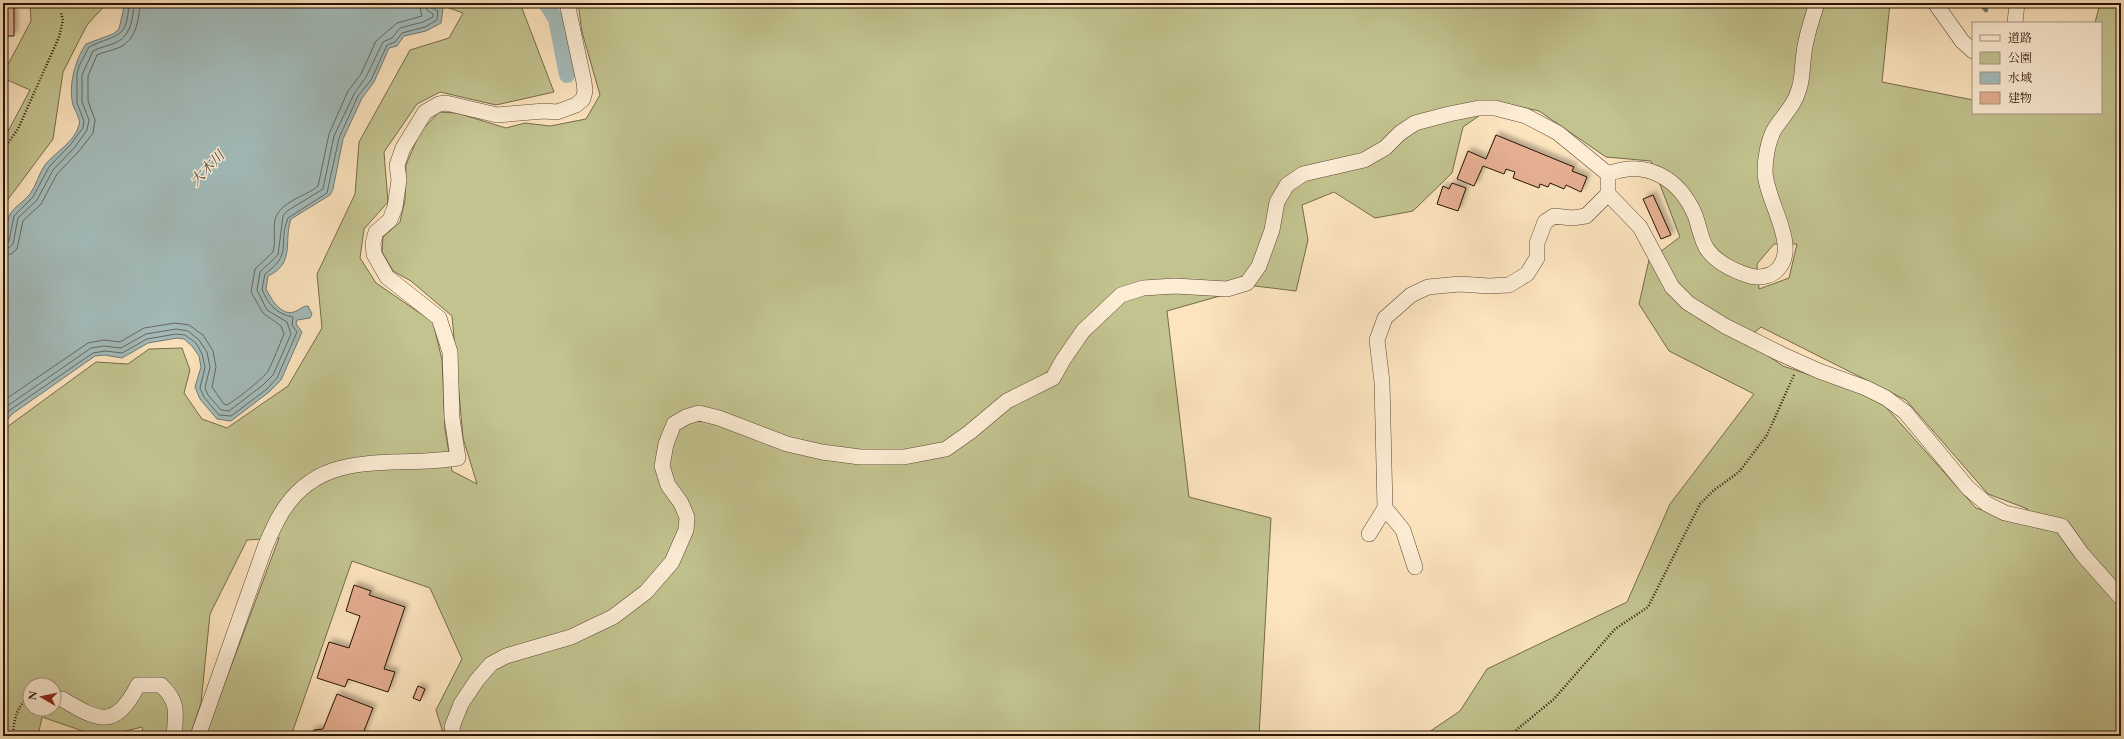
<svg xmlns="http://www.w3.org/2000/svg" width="2124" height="739" font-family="'EB Garamond','Noto Serif JP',serif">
	<defs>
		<filter id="shadow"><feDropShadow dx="3.5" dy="-3.5" stdDeviation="2" flood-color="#0004"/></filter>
	</defs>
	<rect width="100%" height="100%" fill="#fce4be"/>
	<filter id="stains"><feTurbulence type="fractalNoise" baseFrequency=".005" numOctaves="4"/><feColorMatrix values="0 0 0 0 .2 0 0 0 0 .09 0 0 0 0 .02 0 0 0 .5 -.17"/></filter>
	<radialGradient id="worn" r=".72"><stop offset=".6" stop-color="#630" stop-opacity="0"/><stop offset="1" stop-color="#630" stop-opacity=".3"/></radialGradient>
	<path fill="#c2c38f" stroke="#756b4a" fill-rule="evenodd" d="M 30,3 L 107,3 L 87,25 L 63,72 L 53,139 L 3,206 L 3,136 L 5,137 L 30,90 L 3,78 L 3,74 L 31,21 Z
		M 435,3 L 520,3 L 554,92 L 496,105 L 440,92 L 417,104 L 384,152 L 388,202 L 364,229 L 360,258 L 376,283 L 433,322 L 442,360 L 445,429 L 452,471 L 477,484 L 463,438 L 452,316 L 411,281 L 393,271 L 382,252 L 383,237 L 400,222 L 405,200 L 406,165 L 420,132 L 439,112 L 457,113 L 506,128 L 525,123 L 550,126 L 586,119 L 600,95 L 582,32 L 578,3 L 1890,3 L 1882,82 L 1973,100 L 1973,113 L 2101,113 L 2101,23 L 2095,23 L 2100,3 L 2121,3 L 2121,736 L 1423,736 L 1460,711 L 1487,669 L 1627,602 L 1670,504 L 1754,394 L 1669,351 L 1639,304 L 1649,260 L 1680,237 L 1651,161 L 1606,157 L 1539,111 L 1499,102 L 1463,127 L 1452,173 L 1413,211 L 1375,218 L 1334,192 L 1302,205 L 1308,240 L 1296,291 L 1255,286 L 1167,311 L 1189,497 L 1271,518 L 1259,736 L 444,736 L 436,710 L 462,659 L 430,588 L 352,561 L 291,736 L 205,736 L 279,538 L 247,540 L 210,614 L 201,703 L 190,736 L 144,736 L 142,727 L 106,736 L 97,736 L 42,717 L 38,736 L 3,736 L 3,432 L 7,427 L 96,362 L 128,364 L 149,349 L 182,348 L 190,370 L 184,393 L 202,419 L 227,428 L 288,386 L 322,328 L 317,274 L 355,194 L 359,142 L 410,50 L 449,38 L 463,13 ZM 1774,244 L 1797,244 L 1789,278 L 1759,289 L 1757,264 ZM 1761,327 L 1906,400 L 1988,494 L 2028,509 L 2015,521 L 1976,508 L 1885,406 L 1852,389 L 1783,366 L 1745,340 ZM 30,685 L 54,685 L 54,709 L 30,709 Z"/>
	<path fill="#a3bcbb" stroke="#727873" d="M 125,3 L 429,3 L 443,8 L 441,23 L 426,31 L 404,36 L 397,46 L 389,48 L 374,82 L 362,98 L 343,139 L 333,189 L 330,195 L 291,219 C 283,241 296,263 268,276 L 266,289 C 271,298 280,316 294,312 C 300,310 302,306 308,306 L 312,314 L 310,318 L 297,320 L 296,324 L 302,332 L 281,380 L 269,392 L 231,421 L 217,419 L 200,399 L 195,387 L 201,367 L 199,356 L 192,346 L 184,339 L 177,338 L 148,343 L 122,358 L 104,355 L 95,356 L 12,414 L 3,425 L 3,243 C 9,234 5,223 10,214 C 15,206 24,202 30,194 C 36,186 39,173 45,165 C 55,152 75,142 79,125 C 81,119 75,111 73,105 C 68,86 75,60 86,44 L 113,34 L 119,29 Z"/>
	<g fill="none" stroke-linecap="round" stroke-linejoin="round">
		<path stroke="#666860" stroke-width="1" d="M 3,244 L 9,241 L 14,216 L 33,197 L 49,167 L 71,144 L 83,128 L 84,121 L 77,103 L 77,74 L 79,66 L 89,47 C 117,33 127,41 129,3
			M 3,249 L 9,248 L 13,244 L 18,218 L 37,200 L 53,170 L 75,147 L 87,130 L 89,120 L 82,102 L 82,75 L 93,51 C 100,47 109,46 117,42 C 131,35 133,18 134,3
			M 3,255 L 11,254 L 17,249 L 23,221 L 41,204 L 57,174 L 79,151 L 93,133 L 95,120 L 88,101 L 88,76 L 97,55 C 103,52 111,51 118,48 C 136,41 139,20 140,3
			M 3,401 L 88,343 L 104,340 L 120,342 L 144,328 L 175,323 L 189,325 L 203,335 L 213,351 L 216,367 L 212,387 L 224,404 L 227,405 C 236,400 264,378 268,371 C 274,359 279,346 284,334 L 281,326 L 263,313 L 251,292 L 255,269 L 273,252 C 276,242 273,230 275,220 C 280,201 305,197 318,186 L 329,134 L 348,91 L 361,74 L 376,41 L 397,23 L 422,16 L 419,3
			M 3,409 L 91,348 L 104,346 L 121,348 L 146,334 L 176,329 L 188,331 L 199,340 L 207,352 L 210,367 L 205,388 L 208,395 L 221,410 L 229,411 L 263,385 L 273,375 L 291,334 L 287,322 L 267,310 L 257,290 L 260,272 L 278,255 L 283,216 L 287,211 L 323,189 L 334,136 L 354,94 L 366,77 L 383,42 L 392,38 L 400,28 L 423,22 L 433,17 L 433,14 L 427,10 L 425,3
			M 3,418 L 10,410 L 93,353 L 105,351 L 122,353 L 147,339 L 176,334 L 185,335 L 196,343 L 202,354 L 205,367 L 200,388 L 204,397 L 219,415 L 231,416 L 267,389 L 277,378 L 297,332 L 292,325 L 293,317 C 277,314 268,305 262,289 L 265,274 C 294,252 277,246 288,218 L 327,193 L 339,138 L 358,96 L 371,80 L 387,45 L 395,42 L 402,33 L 425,27 L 437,20 L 438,11 L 432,8 L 430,3"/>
		<path stroke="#727873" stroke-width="4.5" d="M 1980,3 L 1986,10
			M 2072,6 L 2073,3"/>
		<path stroke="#a3bcbb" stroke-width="16" d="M 546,3 L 556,19 L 567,75"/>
	</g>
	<path fill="#e5af91" stroke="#281306" filter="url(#shadow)" d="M 3,3 L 14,3 L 14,36 L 3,36 Z
		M 1496,135 L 1574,167 L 1572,171 L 1587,177 L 1581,192 L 1566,185 L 1564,189 L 1550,183 L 1548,187 L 1540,184 L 1539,188 L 1513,178 L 1515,172 L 1506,169 L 1504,174 L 1483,166 L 1474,186 L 1457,179 L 1468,151 L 1486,159 Z
		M 1452,183 L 1466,188 L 1458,211 L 1437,204 L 1443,186 L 1449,189 Z
		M 1653,195 L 1671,235 L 1661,239 L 1643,199 Z
		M 354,585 L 371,591 L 369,595 L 405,607 L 384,669 L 395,672 L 388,692 L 348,679 L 345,687 L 317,678 L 329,642 L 349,648 L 360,616 L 346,611 Z
		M 418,686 L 425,689 L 420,701 L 413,698 Z
		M 337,694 L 373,708 L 362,736 L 308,736 L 314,730 L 323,729 Z"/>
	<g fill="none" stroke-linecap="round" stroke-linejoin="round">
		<defs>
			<path id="minor" d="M 1935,3 L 1962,41 L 1973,51
				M 2015,23 L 2017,3
				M 1608,174 C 1646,159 1679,178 1695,215 C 1699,226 1701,240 1707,249 C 1717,263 1734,271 1750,276 C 1758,278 1769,277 1776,271 C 1802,248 1765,200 1765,171 C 1765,159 1768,141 1774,130 C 1783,115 1794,107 1799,89 C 1803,78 1802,64 1804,53 C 1806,36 1812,19 1817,3
				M 1369,534 L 1385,508
				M 1415,567 L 1403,530 L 1385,508 L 1382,382 L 1377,340 L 1385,318 L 1411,295 L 1428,287 L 1460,284 L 1489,286 L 1509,285 L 1527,274 L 1537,258 L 1537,243 L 1545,222 L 1554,216 L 1572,218 L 1586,216 L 1608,194
				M 62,699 C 99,721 115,730 138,685 L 161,685 C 179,702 176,713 174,736
				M 198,736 L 265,547 C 269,538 273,528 278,519 C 318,445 389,469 458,458 L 452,418 L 450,352 L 439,318 L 387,277 L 374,254 L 373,243 L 376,232 L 390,220 L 395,207 L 399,180 L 397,165 L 403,148 L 425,112 L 439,104 L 446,103 L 497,115 L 544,111 L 557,112 L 576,105 L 583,99 L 585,91 L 584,82 L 567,3
				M 453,736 L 452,727 L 461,704 L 477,680 L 491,664 L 506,656 L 571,637 L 613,617 L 646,592 L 672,562 L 686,530 L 687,517 L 681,503 L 668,485 L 662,466 L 666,444 L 674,424 L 686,417 L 699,413 L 719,418 L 787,444 L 822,452 L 860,457 L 904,457 L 946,449 L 970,432 L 1007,401 L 1053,378 L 1063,360 L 1083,331 L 1121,295 L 1143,288 L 1175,286 L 1227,289 L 1247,283 L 1259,266 L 1272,230 L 1277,202 L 1287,185 L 1303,174 L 1364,160 L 1385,148 L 1400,133 L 1415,123 L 1449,114 L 1479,108 L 1495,108 L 1526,116 L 1558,133 L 1608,174 L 1608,194 L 1640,227 L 1672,287 L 1688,303 L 1725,326 L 1781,354 L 1819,371 L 1866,388 L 1886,398 L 1905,412 L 1968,488 L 1987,504 L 2005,513 L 2062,526 L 2082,554 L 2121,598"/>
		</defs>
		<use href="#minor" stroke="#5d4734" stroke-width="16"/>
		<path stroke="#281306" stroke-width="2.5" stroke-dasharray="1 2" stroke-linecap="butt" d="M 3,150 L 18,129 L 59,37 L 63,20 L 61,13
			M 13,736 C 14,720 16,706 30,697
			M 1509,736 L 1554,699 L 1615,629 L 1648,607 L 1700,504 L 1714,490 L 1739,472 L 1767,435 L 1794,375"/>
		<use href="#minor" stroke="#fdedd5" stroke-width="15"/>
	</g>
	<g text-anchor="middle" stroke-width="3" stroke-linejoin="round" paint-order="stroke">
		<g font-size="14" font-style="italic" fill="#534e45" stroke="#fdedd5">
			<text transform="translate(207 168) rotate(-46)" y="5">大木川</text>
		</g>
	</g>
	<rect width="2124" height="739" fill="none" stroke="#fce4be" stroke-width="16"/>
	<rect x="4" y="4" width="2116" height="731" fill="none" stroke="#281306" stroke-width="2"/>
	<rect x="8" y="8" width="2108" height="723" fill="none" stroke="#281306"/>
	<rect x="1972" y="22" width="130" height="92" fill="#fdedd5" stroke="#a89682"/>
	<rect x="1980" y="35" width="20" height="6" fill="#fdedd5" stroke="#a89682"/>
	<text x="2008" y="42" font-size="12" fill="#281306">道路</text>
	<rect x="1980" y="52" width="20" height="12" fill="#c2c38f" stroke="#a89682"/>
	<text x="2008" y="62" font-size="12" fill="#281306">公園</text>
	<rect x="1980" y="72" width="20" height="12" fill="#a3bcbb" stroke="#a89682"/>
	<text x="2008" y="82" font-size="12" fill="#281306">水域</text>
	<rect x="1980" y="92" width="20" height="12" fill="#e5af91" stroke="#a89682"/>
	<text x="2008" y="102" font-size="12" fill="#281306">建物</text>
	<g transform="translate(42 697) rotate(279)"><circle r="19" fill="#fdedd5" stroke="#a89682"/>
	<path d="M0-3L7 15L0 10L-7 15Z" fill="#8f2418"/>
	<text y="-6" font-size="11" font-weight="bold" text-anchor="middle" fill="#281306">N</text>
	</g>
	<rect width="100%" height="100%" filter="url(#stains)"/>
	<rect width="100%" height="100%" fill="url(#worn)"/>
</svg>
